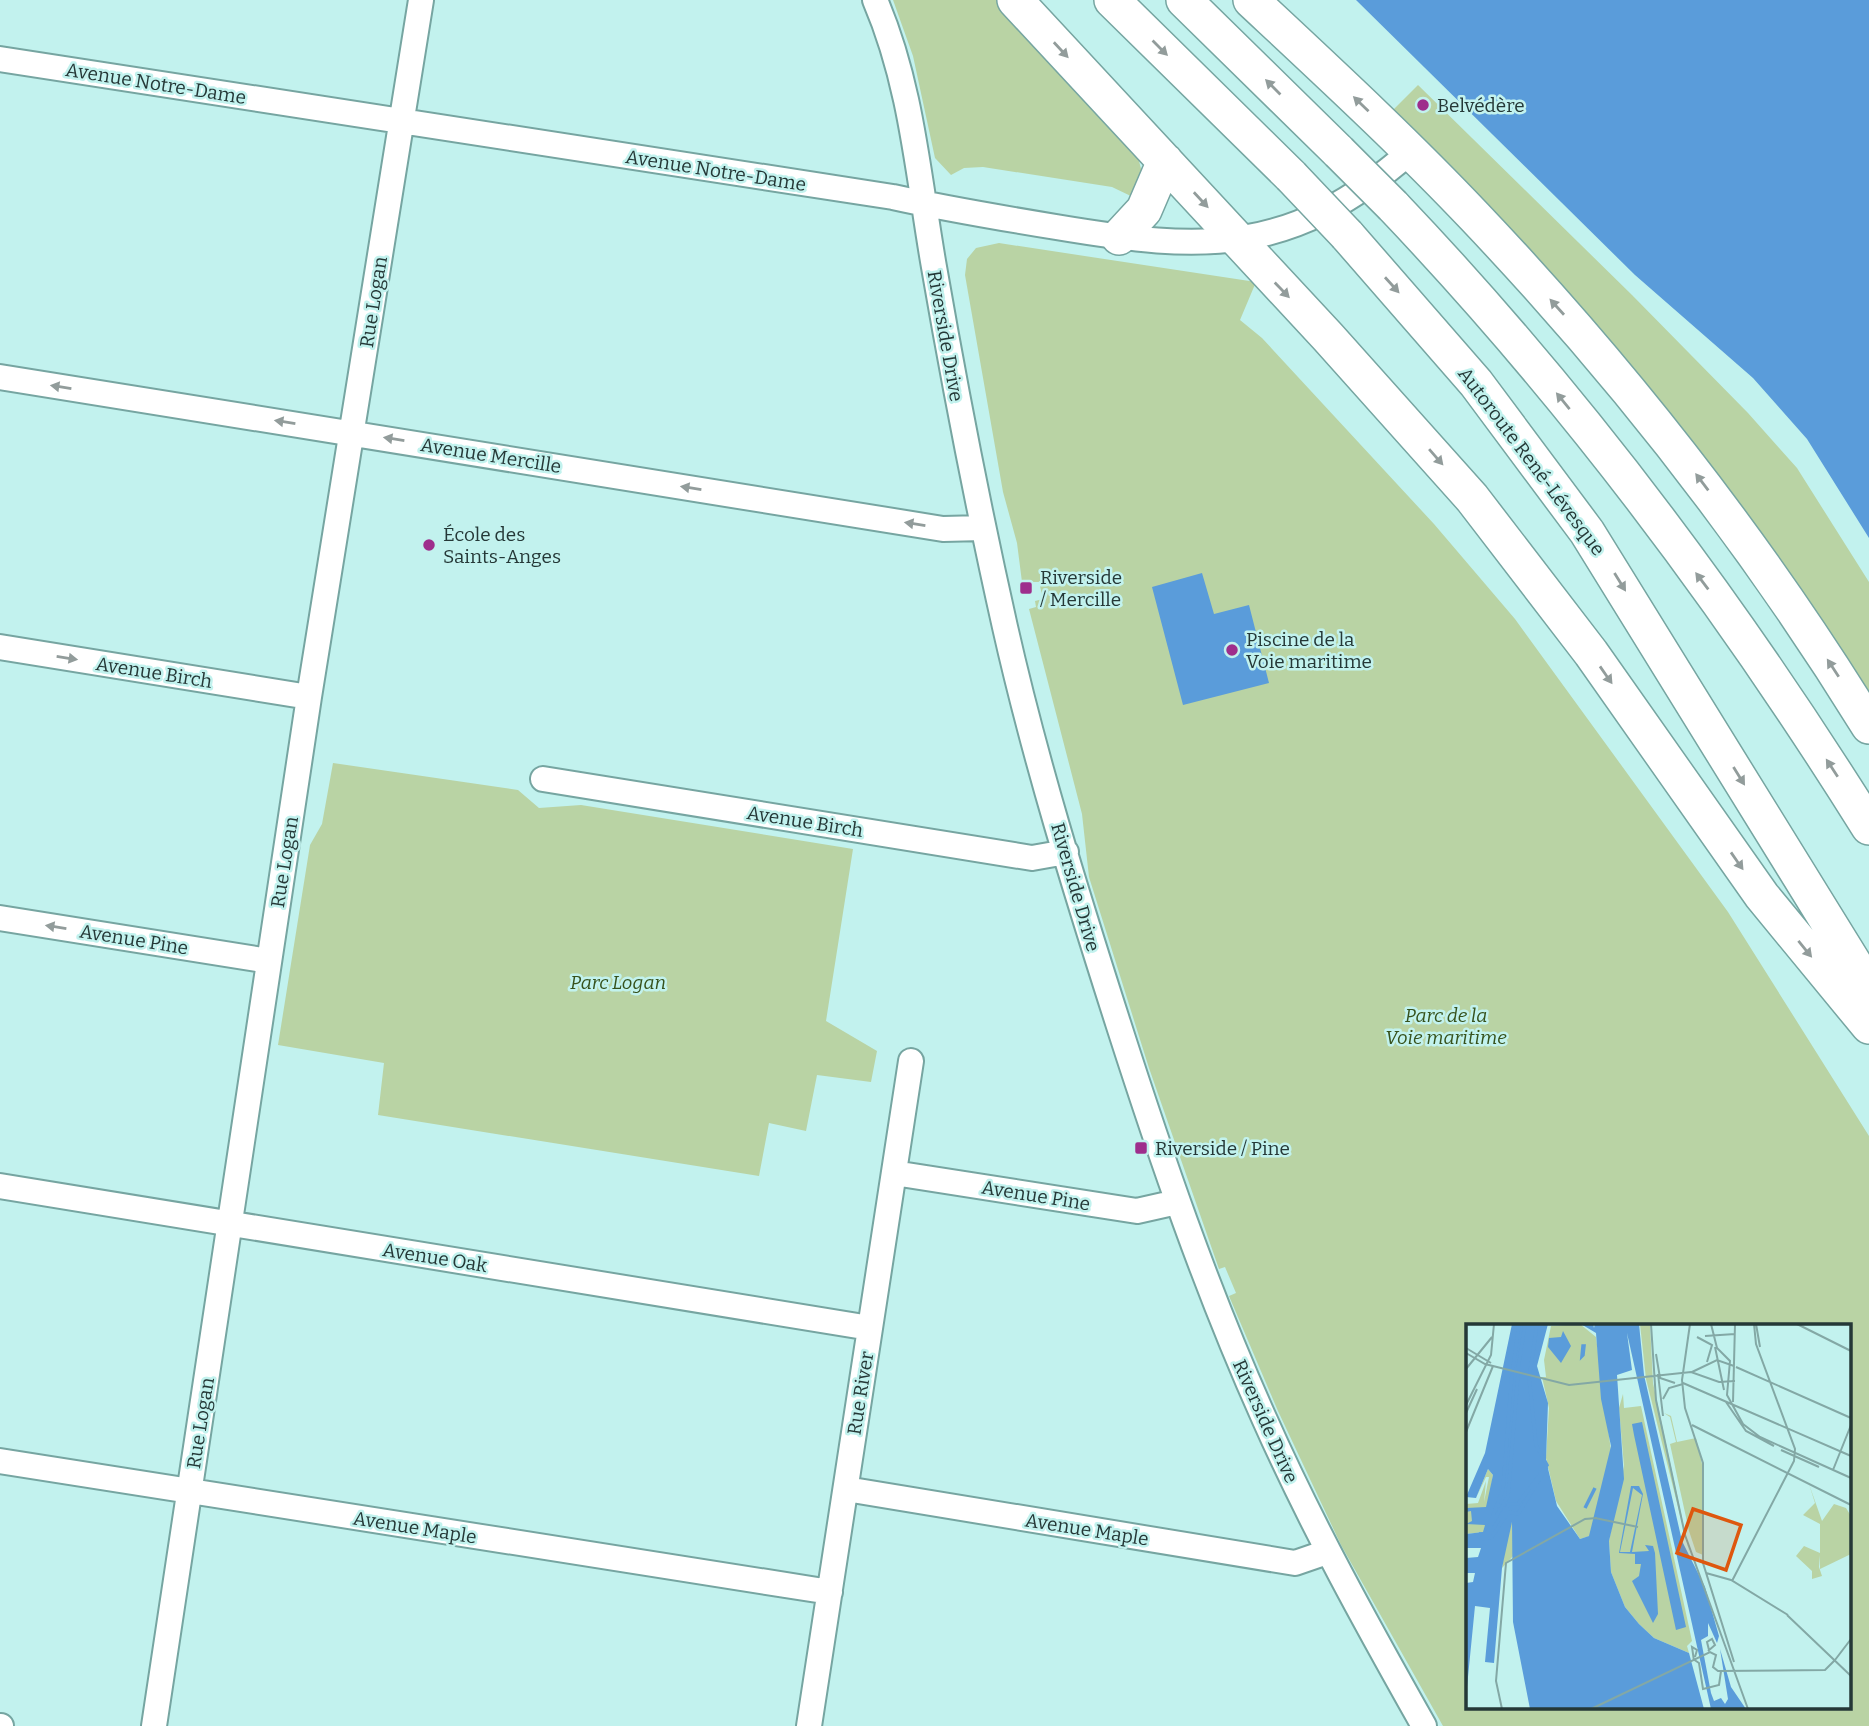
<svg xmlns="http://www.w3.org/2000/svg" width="1869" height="1726" font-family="Bitter,serif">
	<rect width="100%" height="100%" fill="#c2f2ee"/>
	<path fill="#b9d3a4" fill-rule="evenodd" d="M 893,0 L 1000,0 L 1137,154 L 1145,183 L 1135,198 L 1112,187 L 983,167 L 964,168 L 951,175 L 935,158 L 913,56 Z
		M 1418,85 L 1632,295 L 1748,413 L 1797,468 L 1869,582 L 1869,704 L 1388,115 Z
		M 999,243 L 1256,282 L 1240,320 L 1262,338 L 1434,524 L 1515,619 L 1728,912 L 1869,1136 L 1869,1726 L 1443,1726 L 1341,1545 L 1278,1411 L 1229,1296 L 1236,1293 L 1225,1267 L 1219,1269 L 1149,1068 L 1089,877 L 1082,814 L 1029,609 L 1036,607 L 1035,601 L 1043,599 L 1039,582 L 1022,582 L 1017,543 L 1003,492 L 965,275 L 967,259 L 976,248 ZM 1468,1325 L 1850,1325 L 1850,1707 L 1468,1707 Z
		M 333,763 L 518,790 L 539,808 L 581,805 L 853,849 L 826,1021 L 877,1051 L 871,1082 L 817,1075 L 806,1131 L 769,1123 L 759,1176 L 378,1115 L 384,1063 L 278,1045 L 310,845 L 322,824 Z"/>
	<path fill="#5a9cda" d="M 1356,0 L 1869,0 L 1869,538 L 1807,439 L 1753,378 L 1635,275 Z
		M 1202,573 L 1214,614 L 1249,605 L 1269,683 L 1183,705 L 1152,587 Z"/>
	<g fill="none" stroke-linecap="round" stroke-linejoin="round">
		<defs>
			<path id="minor" d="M 875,0 C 912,86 918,176 934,267 C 955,388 978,507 1005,627 C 1035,760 1076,892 1118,1023 C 1161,1157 1206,1289 1264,1418 C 1311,1524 1367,1625 1424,1726
				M 0,59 L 893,197 C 947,209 1001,218 1056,227 C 1205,252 1290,256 1410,152
				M 0,377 L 943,529 L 983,528
				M 0,647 L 309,697
				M 543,779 L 1032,858 L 1066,852
				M 0,918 L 269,961
				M 894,1173 L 1137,1211 L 1177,1202
				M 0,1186 L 870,1328
				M 0,1461 L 830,1592
				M 846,1489 L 1295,1563 L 1327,1552
				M 0,1726 L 1,1726
				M 154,1726 L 309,697 L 421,0
				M 809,1726 L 911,1061"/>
			<path id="highway" d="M 1015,0 L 1328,337 L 1472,498 L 1591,653 L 1762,896 L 1869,1026
				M 1112,0 L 1291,176
				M 1184,0 L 1339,152
				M 1251,0 C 1327,71 1404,142 1475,217 C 1623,373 1756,543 1869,726
				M 1393,206 C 1572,394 1731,606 1869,827
				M 1347,235 L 1476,383 L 1587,532 L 1869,988
				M 1119,237 L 1144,210 L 1165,161"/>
		</defs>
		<use href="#minor" stroke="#76a5a1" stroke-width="28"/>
		<use href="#highway" stroke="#76a5a1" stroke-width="38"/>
		<use href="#minor" stroke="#fff" stroke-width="24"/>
		<use href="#highway" stroke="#fff" stroke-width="35"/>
		<defs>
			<path id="highway-bridge" d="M 1339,152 L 1393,206
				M 1291,176 L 1347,235"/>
		</defs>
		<use href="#highway-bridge" stroke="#76a5a1" stroke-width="38" stroke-linecap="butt"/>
		<use href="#highway-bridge" stroke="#fff" stroke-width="35"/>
	</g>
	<defs><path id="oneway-solid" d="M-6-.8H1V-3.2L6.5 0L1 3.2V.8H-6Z" transform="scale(1.75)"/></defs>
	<g fill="#929c9b">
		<use href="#oneway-solid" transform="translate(1160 48) rotate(45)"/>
		<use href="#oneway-solid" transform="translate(1061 50) rotate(47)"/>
		<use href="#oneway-solid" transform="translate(1273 87) rotate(-135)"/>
		<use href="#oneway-solid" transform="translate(1361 104) rotate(-136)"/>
		<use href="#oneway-solid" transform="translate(1201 200) rotate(47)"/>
		<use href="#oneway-solid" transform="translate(1392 285) rotate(48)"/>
		<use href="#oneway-solid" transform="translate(1282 290) rotate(46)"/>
		<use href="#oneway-solid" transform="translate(1557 307) rotate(-132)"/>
		<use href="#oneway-solid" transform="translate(61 387) rotate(-171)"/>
		<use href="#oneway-solid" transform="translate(1563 401) rotate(-129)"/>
		<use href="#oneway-solid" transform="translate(285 422) rotate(-171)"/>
		<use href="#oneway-solid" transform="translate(394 439) rotate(-171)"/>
		<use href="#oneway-solid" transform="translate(1436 457) rotate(49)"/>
		<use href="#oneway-solid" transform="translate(1702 482) rotate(-127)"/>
		<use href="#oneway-solid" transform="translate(691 488) rotate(-171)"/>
		<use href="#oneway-solid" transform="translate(915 524) rotate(-171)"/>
		<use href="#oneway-solid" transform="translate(1702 581) rotate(-127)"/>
		<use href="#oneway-solid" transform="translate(1620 582) rotate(58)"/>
		<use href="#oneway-solid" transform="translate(67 658) rotate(9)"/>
		<use href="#oneway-solid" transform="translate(1833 668) rotate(-123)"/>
		<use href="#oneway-solid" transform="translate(1606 675) rotate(55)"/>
		<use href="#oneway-solid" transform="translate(1832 768) rotate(-123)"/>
		<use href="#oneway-solid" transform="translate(1739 776) rotate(58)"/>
		<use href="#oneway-solid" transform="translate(1737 861) rotate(55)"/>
		<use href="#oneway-solid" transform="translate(56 927) rotate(-171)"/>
		<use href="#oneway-solid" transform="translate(1805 949) rotate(51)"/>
	</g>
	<g fill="#9e2e8c" stroke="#c2f2ee" stroke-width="2.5">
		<circle cx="1423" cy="105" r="7"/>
		<circle cx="429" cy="545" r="7"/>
		<rect x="1019" y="581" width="14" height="14" rx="3.5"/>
		<circle cx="1232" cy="650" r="7"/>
		<rect x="1134" y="1141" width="14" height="14" rx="3.5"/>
	</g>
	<g text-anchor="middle" stroke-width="5" stroke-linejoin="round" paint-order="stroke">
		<g font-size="19" fill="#253837" stroke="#c2f2ee">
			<text transform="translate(156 83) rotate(9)" y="7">Avenue Notre-Dame</text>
			<text transform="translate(716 170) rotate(9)" y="7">Avenue Notre-Dame</text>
			<text transform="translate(373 302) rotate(-81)" y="7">Rue Logan</text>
			<text transform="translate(946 336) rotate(80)" y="7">Riverside Drive</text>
			<text transform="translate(491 455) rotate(9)" y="7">Avenue Mercille</text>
			<text transform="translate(1532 461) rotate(53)" y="7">Autoroute René-Lévesque</text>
			<text transform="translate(154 672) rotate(9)" y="7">Avenue Birch</text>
			<text transform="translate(805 821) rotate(9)" y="7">Avenue Birch</text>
			<text transform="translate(284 862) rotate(-81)" y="7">Rue Logan</text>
			<text transform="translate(1076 887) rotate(74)" y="7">Riverside Drive</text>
			<text transform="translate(134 939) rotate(9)" y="7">Avenue Pine</text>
			<text transform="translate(1036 1195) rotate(9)" y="7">Avenue Pine</text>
			<text transform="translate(435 1257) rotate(9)" y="7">Avenue Oak</text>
			<text transform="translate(860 1393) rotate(-81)" y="7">Rue River</text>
			<text transform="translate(1266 1421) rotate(66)" y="7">Riverside Drive</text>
			<text transform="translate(200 1423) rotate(-81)" y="7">Rue Logan</text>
			<text transform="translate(415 1527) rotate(9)" y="7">Avenue Maple</text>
			<text transform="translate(1087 1529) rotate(9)" y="7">Avenue Maple</text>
		</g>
		<g font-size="19" fill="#253837" stroke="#c2f2ee" text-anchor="start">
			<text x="1437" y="112">Belvédère</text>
			<text x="443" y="541">École des<tspan x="443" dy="22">Saints-Anges</tspan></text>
			<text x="1040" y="584">Riverside<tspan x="1040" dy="22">/ Mercille</tspan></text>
			<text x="1246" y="646">Piscine de la<tspan x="1246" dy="22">Voie maritime</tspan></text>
			<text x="1155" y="1155">Riverside / Pine</text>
		</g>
		<g font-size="19" font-style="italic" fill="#36511b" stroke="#c2f2ee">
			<text x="618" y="989">Parc Logan</text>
			<text x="1446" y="1022">Parc de la<tspan x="1446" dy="22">Voie maritime</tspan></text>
		</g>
	</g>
	<g transform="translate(1466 1324)">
		<rect width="385" height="385" fill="#c2f2ee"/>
		<path d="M 114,0 L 130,13 L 145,127 L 124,212 L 114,215 L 90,177 L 80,134 L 83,84 L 76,53 L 80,53 L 78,36 L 85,2 ZM 174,0 L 184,0 L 187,59 L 224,231 L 180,55 ZM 157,70 L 158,84 L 175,82 L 226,317 L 221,322 L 223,329 L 188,314 L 173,300 L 159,283 L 145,248 L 143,217 L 158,142 L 153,84 ZM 198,89 L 205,92 L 211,118 L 230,114 L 236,140 L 237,231 L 230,228 L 223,207 L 204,120 L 210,118 L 204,93 ZM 22,145 L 27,151 L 18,208 L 0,210 L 0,180 L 12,179 L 20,157 L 18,178 L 23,153 L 20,153 L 10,174 ZM 343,160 L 356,197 L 368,180 L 380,184 L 385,192 L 385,230 L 354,245 L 354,231 L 353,243 L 356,252 L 346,255 L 346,247 L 330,232 L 338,222 L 354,229 L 354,200 L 337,191 L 349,179 ZM 46,198 L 48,231 L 36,244 L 42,205 Z" fill="#b9d3a4"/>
		<path d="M 46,0 L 82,0 L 71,42 L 82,79 L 80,136 L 91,182 L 114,215 L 123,212 L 145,122 L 135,75 L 130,9 L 115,0 L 127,0 L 128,4 L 129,0 L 173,0 L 178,51 L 216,217 L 239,263 L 253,312 L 251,319 L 242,299 L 242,312 L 235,316 L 245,369 L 248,377 L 255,374 L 259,380 L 262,375 L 254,325 L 265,363 L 280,385 L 245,385 L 161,9 L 166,46 L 151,51 L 158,155 L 143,217 L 145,248 L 159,283 L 173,300 L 188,314 L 223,329 L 238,385 L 64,385 L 47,298 L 46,198 L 36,244 L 28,339 L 19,338 L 24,284 L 9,282 L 0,373 L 0,259 L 7,258 L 9,249 L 0,249 L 0,234 L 12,233 L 15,224 L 0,224 L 0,210 L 17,208 L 19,201 L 0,200 L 6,197 L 5,187 L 0,188 L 0,184 L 20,183 L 27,151 L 22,145 L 10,174 L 0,173 L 19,129 ZM 97,7 L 105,22 L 95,39 L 82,23 L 83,14 L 95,13 ZM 176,98 L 220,303 L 210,306 L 168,111 L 166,100 ZM 165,162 L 173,162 L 177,170 L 166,228 L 183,227 L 179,221 L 187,222 L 189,229 L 192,290 L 187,299 L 166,257 L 173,252 L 175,240 L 169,240 L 169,230 L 153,229 ZM 167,164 L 176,171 L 164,228 L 154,228 Z" fill="#5a9cda" fill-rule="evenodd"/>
		<path fill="none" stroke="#5a9cda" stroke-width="3.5" d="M 118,22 L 117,31 L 116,32 L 117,22 ZM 47,44 L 53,0M 52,45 L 59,0M 64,48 L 71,0M 119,184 L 129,164M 23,202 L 37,165 L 46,50M 11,210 L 15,214 L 23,211 L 43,180 L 52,180 L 81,141 L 70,121 L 63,53M 13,210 L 20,210 L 42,172 L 52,50M 16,215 L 26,213 L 42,188 L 52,190 L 81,143"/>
		<path fill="none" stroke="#83a8a5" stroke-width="2" d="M 185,0 L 190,76 L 219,211 L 282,385M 224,0 L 216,56 L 219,84 L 237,139 L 237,239 L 268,338M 245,0 L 251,24 L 264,37 L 261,71 L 277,100 L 294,113 L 385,154M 290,0 L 294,23M 331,0 L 385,27M 239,12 L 269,10M 231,13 L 246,21 L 241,38M 249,23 L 258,66M 0,24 L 25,39M 0,29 L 19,40 L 103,61 L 225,48 L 253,58 L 269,57M 190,30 L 194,54 L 209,59M 270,43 L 385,94M 0,45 L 26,13M 226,48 L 251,36 L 268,42M 192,50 L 197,92M 217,59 L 385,132M 197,75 L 203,64 L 217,60M 260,78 L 280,107 L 308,122M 267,78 L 269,0M 0,81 L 25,31 L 28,0M 0,89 L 11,65M 226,101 L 385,181M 0,108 L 27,42M 315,126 L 353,143M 367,146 L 385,101M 129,194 L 172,203M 240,249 L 265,256 L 322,291M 266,257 L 328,137 L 329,125 L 290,20 L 288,0M 321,291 L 385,352M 242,327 L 249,321 L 246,315 L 241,318 L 243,326M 227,335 L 233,339 L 237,365 L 253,361 L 255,347M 369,336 L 385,315M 228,337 L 226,323 L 231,326 L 229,333M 36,385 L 30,357 L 40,239 L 119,195 L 131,194M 125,385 L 244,328 L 250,331 L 247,343 L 252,347 L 359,346 L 369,336"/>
		<path fill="#de570e" fill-opacity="0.15" stroke="#de570e" stroke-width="3.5" d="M 227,185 L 275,201 L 260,246 L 211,229 Z"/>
		<rect width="385" height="385" fill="none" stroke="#253837" stroke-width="3.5"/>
	</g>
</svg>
